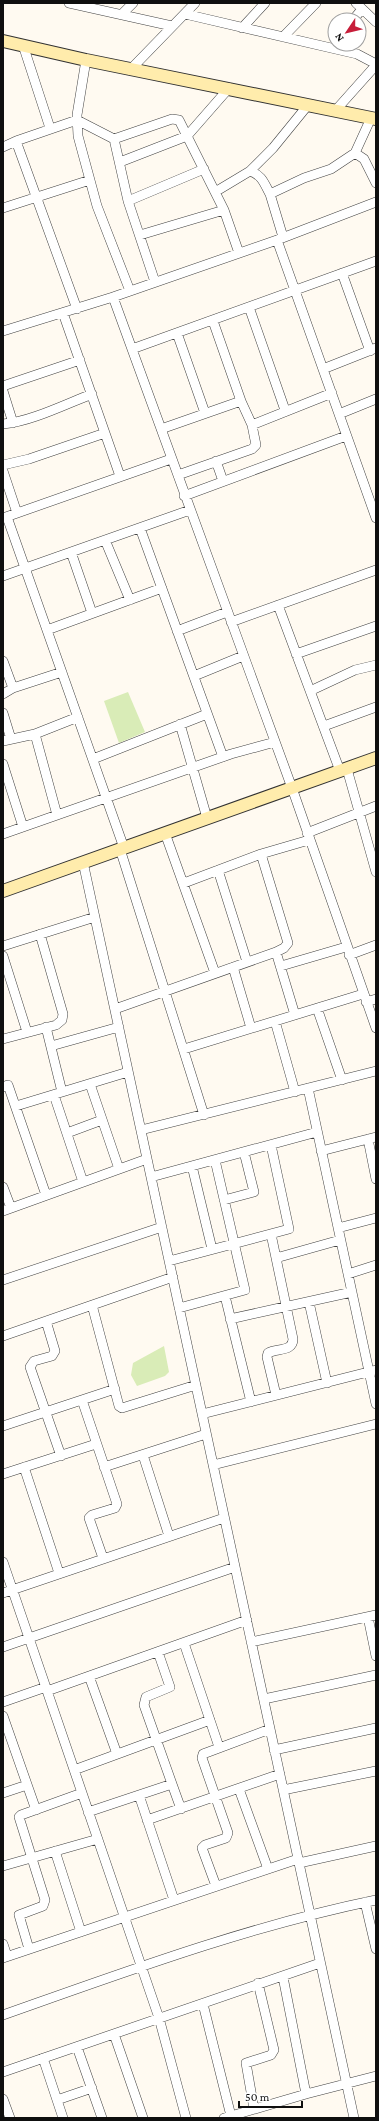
<svg xmlns="http://www.w3.org/2000/svg" width="379" height="2121" font-family="'Crimson Pro',serif">
	<rect width="100%" height="100%" fill="#fffaf1"/>
	<path fill="#d9ecb7" d="M 128,692 L 145,732 L 119,743 L 104,701 Z
		M 164,1346 L 169,1372 L 165,1376 L 137,1386 L 131,1375 L 133,1363 Z"/>
	<g fill="none" stroke-linecap="round" stroke-linejoin="round">
		<defs>
			<path id="street" d="M 69,3 L 172,26
				M 356,3 L 376,22
				M 122,14 L 133,3
				M 185,14 L 357,54 L 376,64
				M 353,20 L 362,9
				M 242,28 L 265,3
				M 283,37 L 316,3
				M 23,45 L 50,128
				M 86,60 L 77,115 L 78,136 L 97,206 L 130,291
				M 130,70 L 195,3
				M 335,111 L 376,65
				M 114,139 L 128,201 L 155,282
				M 16,141 L 77,120 L 114,139 L 172,119 L 179,120 L 224,210 L 239,253
				M 3,147 L 16,141 L 77,309
				M 355,153 L 364,159 L 376,183
				M 120,162 L 187,136 L 229,88
				M 250,171 L 273,148 L 308,105
				M 215,192 L 250,171 C 262,175 264,183 270,194
				M 128,201 L 204,169
				M 3,208 L 90,180
				M 140,235 L 224,210
				M 283,237 L 270,194 L 304,178 L 331,169 L 355,153 L 371,118
				M 277,240 L 376,518
				M 342,273 L 370,351
				M 113,297 L 292,788 L 376,1028
				M 249,307 L 285,410
				M 63,313 L 120,476
				M 3,331 L 113,297 L 277,240 L 376,202
				M 177,333 L 205,413
				M 132,349 L 376,261
				M 323,369 L 376,348
				M 3,386 L 80,360
				M 3,391 L 13,423
				M 339,414 L 376,399
				M 3,424 C 30,422 66,404 92,394
				M 252,425 L 332,393
				M 161,429 L 241,401
				M 216,461 L 223,481
				M 3,465 L 29,459 L 105,433
				M 3,471 L 17,513
				M 178,475 L 252,449 L 256,445 L 252,425 L 241,401 L 213,321
				M 184,496 L 346,436
				M 7,517 L 124,848
				M 3,518 L 171,459
				M 140,528 L 223,757
				M 105,540 L 130,600
				M 71,552 L 92,613
				M 3,576 L 190,510
				M 278,605 L 340,771
				M 231,622 L 376,570
				M 47,630 L 162,588
				M 177,631 L 227,612
				M 296,654 L 376,626
				M 3,661 L 13,688 L 62,672
				M 194,676 L 243,656
				M 310,691 L 355,670 L 376,665
				M 3,694 L 13,688
				M 3,713 L 11,739
				M 180,724 L 207,818
				M 324,726 L 376,707
				M 35,734 L 57,815
				M 3,741 L 35,734 L 78,717
				M 93,759 L 207,714
				M 3,764 L 23,827
				M 347,769 L 376,872
				M 165,833 L 215,973
				M 307,833 L 376,806
				M 3,834 L 231,754 L 275,742
				M 120,849 L 204,1115
				M 83,862 L 354,2118
				M 218,870 L 247,962
				M 184,883 L 261,854 L 309,840
				M 3,946 L 95,917
				M 276,952 L 295,1015
				M 349,955 L 376,945
				M 3,956 L 27,1032
				M 281,966 L 346,947
				M 233,967 L 251,1028
				M 366,1002 L 376,999
				M 317,1008 L 342,1080
				M 115,1009 L 276,952 L 284,948 L 288,943 L 261,854
				M 275,1021 L 295,1092
				M 46,1027 L 62,1092
				M 3,1039 L 56,1025 L 62,1020 L 63,1014 L 40,934
				M 51,1046 L 119,1027
				M 184,1049 L 363,994
				M 90,1084 L 119,1169
				M 3,1087 L 8,1085 L 46,1195
				M 308,1088 L 376,1404
				M 54,1095 L 83,1182
				M 16,1106 L 128,1072
				M 141,1130 L 376,1071
				M 67,1133 L 102,1120
				M 368,1139 L 376,1179
				M 321,1151 L 376,1137
				M 192,1166 L 212,1249
				M 151,1177 L 317,1132
				M 3,1187 L 11,1208
				M 224,1200 L 254,1192 L 244,1152
				M 3,1211 L 147,1159
				M 338,1228 L 376,1218
				M 271,1234 L 293,1339 C 293,1352 277,1348 268,1353 L 267,1357 L 276,1395
				M 276,1258 L 340,1240
				M 169,1261 L 289,1229 L 271,1145
				M 348,1274 L 376,1265
				M 3,1280 L 162,1227
				M 225,1296 L 251,1402
				M 309,1302 L 327,1383
				M 92,1305 L 119,1406 L 122,1408 L 196,1385
				M 179,1308 L 245,1290 L 215,1160
				M 230,1319 L 352,1292
				M 46,1321 L 55,1351 L 52,1356 L 34,1361 L 30,1367 L 61,1456
				M 3,1336 L 173,1277
				M 82,1400 L 117,1504 L 115,1508 L 92,1515 L 89,1518 L 103,1558
				M 202,1414 L 376,1370
				M 3,1426 L 115,1389
				M 143,1455 L 169,1536
				M 213,1465 L 376,1424
				M 24,1467 L 59,1573
				M 104,1467 L 206,1434
				M 3,1474 L 96,1444
				M 3,1562 L 159,2018 L 186,2118
				M 3,1593 L 224,1518
				M 368,1617 L 376,1656
				M 251,1642 L 376,1615
				M 184,1643 L 219,1747
				M 3,1647 L 235,1567
				M 158,1652 L 170,1687 L 146,1697 L 144,1705 L 172,1784
				M 89,1676 L 117,1754
				M 47,1691 L 247,1620
				M 264,1699 L 376,1675
				M 3,1702 L 46,1687
				M 3,1716 L 36,1810
				M 274,1750 L 376,1728
				M 74,1770 L 210,1720
				M 239,1789 L 268,1869
				M 283,1790 L 376,1771
				M 3,1793 L 27,1785
				M 139,1795 L 174,1900
				M 88,1812 L 172,1784 L 181,1809
				M 147,1820 L 280,1774
				M 55,1851 L 81,1932
				M 299,1863 L 376,1846
				M 3,1866 L 98,1839
				M 216,1886 L 202,1848 L 205,1845 L 226,1838 L 228,1833 L 202,1758 L 203,1754 L 270,1729
				M 365,1902 L 376,1949
				M 3,1944 L 7,1956
				M 29,1949 L 19,1915 L 43,1906 L 45,1900 L 19,1817 L 21,1815 L 82,1793
				M 3,1958 L 298,1859
				M 283,1977 L 306,2094
				M 203,2004 L 231,2116
				M 3,2015 C 125,1972 249,1926 376,1900
				M 114,2034 L 143,2118
				M 77,2047 L 102,2118
				M 43,2058 L 63,2118
				M 3,2072 L 320,1963
				M 3,2099 L 10,2118
				M 57,2100 L 92,2088
				M 254,2109 L 246,2063 L 271,2055 L 274,2050 L 258,1983
				M 224,2118 L 306,2094 L 376,2076"/>
			<path id="secondary" d="M 3,41 L 86,60 L 376,119
				M 3,891 L 376,758"/>
		</defs>
		<use href="#street" stroke="#424242" stroke-width="10"/>
		<use href="#secondary" stroke="#313131" stroke-width="14"/>
		<use href="#street" stroke="#fff" stroke-width="9"/>
		<use href="#secondary" stroke="#ffecac" stroke-width="12"/>
	</g>
	<rect width="379" height="2121" fill="none" stroke="#0f0f0f" stroke-width="8"/>
	<g transform="translate(347 32) rotate(235)"><circle r="19" fill="#ffffff" stroke="#9f9f9f"/>
	<path d="M0-3L7 15L0 10L-7 15Z" fill="#c71e3a"/>
	<text y="-6" font-size="11" font-weight="bold" text-anchor="middle" fill="#0f0f0f">N</text>
	</g>
	<path d="M239 2101v6h63v-6" fill="none" stroke="#0f0f0f" stroke-width="2"/>
	<text x="245" y="2101" font-size="12" fill="#0f0f0f" stroke="#ffffff" stroke-width="3" paint-order="stroke">50 m</text>
</svg>
